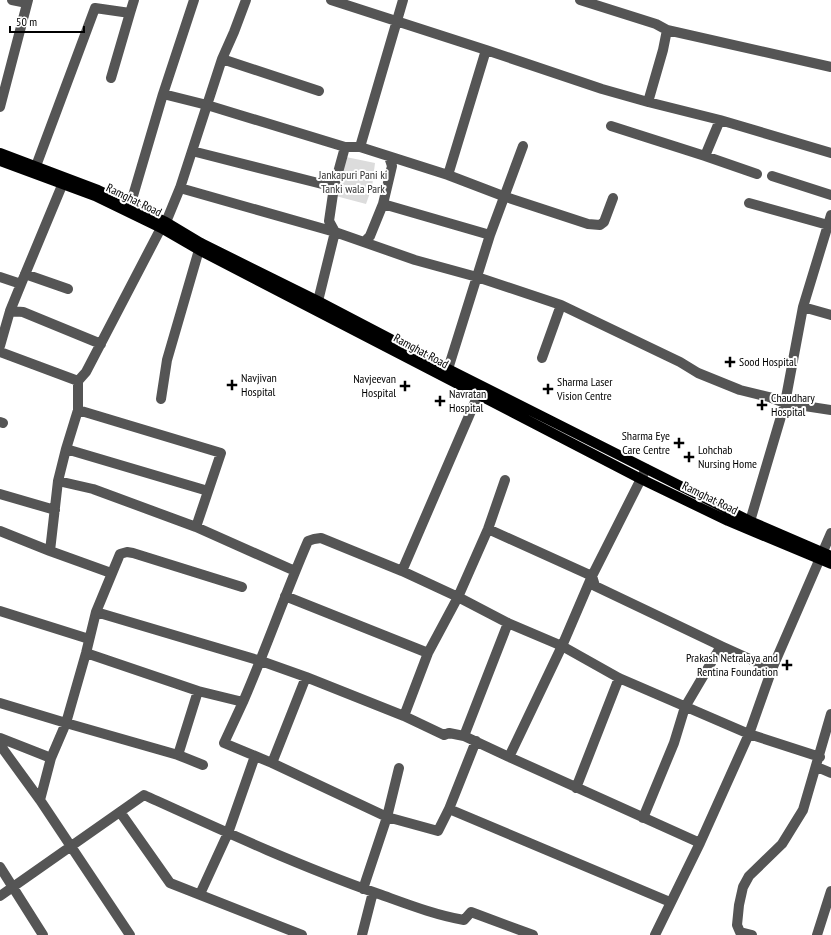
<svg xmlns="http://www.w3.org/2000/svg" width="831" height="935" font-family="'PT Sans Narrow',sans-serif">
	<rect width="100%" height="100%" fill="#fff"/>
	<path fill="#dcdcdc" d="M 346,157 L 375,163 L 372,187 L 366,204 L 332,195 Z"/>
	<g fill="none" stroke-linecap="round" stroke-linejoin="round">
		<path stroke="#555" stroke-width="10" d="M 12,0 L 27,3
			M 331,0 L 486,50 L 448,175
			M 580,0 L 656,24 L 667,30 L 831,67
			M 486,50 L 602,89 L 648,102 L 720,120
			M 222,59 L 234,32 L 246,0
			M 111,78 L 130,13
			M 163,94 L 207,105 L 345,147
			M 648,102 L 663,50 L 667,30
			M 0,107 L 28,0
			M 611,126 L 705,156 L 720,120 L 831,153
			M 360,147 L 448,175 L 503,196 L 588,224 L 600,225 L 604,222 L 613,198
			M 192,151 L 334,187 L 345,147 L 360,147 L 403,0
			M 705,156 L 757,174
			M 36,166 L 95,8 L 130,13 L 134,0
			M 772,176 L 831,195
			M 334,187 L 329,221 L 335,232
			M 180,188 L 335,232
			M 749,203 L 828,225
			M 383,204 L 490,235
			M 130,206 L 163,94 L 194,0
			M 364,242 L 370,236 L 383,204 L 392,166 L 389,157
			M 25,274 L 68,289
			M 0,277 L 21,284 L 63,183
			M 21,284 L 10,311 L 23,312 L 101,344
			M 318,301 L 335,232 L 415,260 L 477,277 L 561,305 L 542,358
			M 561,305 L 680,362 L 698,373 L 740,390 L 769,397 L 785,403 L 831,410
			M 803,307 L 831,315
			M 0,346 L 10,311
			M 0,352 L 78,381
			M 448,369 L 490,235 L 523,146
			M 161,399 L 167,360 L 201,243
			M 78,410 L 78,381 L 86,372 L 161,228 L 166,222 L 180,188 L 222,59 L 319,91
			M 0,422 L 3,423
			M 66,449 L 208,491
			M 646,469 L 592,576 L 562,646 L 509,757 L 700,843
			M 0,494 L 55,510
			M 196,527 L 295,571
			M 748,528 L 785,403 L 803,307 L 831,215
			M 488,529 L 592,576 L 595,586 L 721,646 L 685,707 L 674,743 L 643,818
			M 0,531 L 50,551 L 58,481 L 66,449 L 78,410 L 221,453 L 196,527 L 93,489 L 58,481
			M 50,551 L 111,573
			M 402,571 L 458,597 L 508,623 L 562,646 L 619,678 L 749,734 L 820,757
			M 285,596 L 428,653
			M 0,611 L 89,639
			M 96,612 L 261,661 L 306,677 L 404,716 L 428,653 L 458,597 L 488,529 L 505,480
			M 508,623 L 464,736 L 509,757
			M 721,646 L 772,669
			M 86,653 L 198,691 L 178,755 L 203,765
			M 198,691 L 243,702 C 266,649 285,594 308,541 L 314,539 L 321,538 L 402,571 L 478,395
			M 243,702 L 224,743 L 272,763 L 387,817 L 438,831 L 449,809 L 670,902
			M 0,703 L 66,723 L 178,755
			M 404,716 L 444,735 L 449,733 L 464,736
			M 0,738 L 51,758
			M 0,745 L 40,800 L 130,935
			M 272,763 L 306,677
			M 817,767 L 831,773
			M 576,788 L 619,678
			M 40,800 L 51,758 L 66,723 L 86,653 L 96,612 L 120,554 L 127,552 L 133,553 L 242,587
			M 449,809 L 476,741
			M 120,812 L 170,883 L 302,935
			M 0,867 L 43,935
			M 363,889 L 387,817 L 399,768
			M 200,894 L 228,833 L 255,756
			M 0,896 L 144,795 C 221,830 299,866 379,894 C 407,904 435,915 464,920 L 471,912 L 533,935
			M 362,935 L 373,892
			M 655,935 L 700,843 L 749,734 L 772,669 L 831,533
			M 752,935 L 740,932 L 737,925 L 739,905 L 743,887 L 749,876 L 782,844 L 803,810 L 831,714
			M 817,935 L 831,891"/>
		<path stroke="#000" stroke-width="10" d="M 0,153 L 98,190 L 166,222 L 201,243 L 318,301 L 448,369 L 750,521 L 831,556
			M 0,161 L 95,196 L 161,228 L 199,250 L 641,479 L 728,521 L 831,564"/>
	</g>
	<g fill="#000" stroke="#fff" stroke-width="1.5">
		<path d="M728 356h4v4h4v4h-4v4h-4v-4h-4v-4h4z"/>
		<path d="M230 379h4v4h4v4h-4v4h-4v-4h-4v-4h4z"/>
		<path d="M403 380h4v4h4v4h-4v4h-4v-4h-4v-4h4z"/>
		<path d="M546 383h4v4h4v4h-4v4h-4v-4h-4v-4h4z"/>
		<path d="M438 395h4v4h4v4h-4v4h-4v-4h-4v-4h4z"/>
		<path d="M760 399h4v4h4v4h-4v4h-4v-4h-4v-4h4z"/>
		<path d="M677 437h4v4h4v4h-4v4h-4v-4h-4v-4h4z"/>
		<path d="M687 451h4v4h4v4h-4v4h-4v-4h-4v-4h4z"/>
		<path d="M785 659h4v4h4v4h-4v4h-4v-4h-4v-4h4z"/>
	</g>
	<g text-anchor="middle" stroke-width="4" stroke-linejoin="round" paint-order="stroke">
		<g font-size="12" fill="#333" stroke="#fff">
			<text x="353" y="179">Jankapuri Pani ki<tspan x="353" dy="14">Tanki wala Park</tspan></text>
		</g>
		<g font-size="12" fill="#000" stroke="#fff">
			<text transform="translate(134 200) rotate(26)" y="4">Ramghat Road</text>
			<text transform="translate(421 351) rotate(28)" y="4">Ramghat Road</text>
			<text transform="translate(710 498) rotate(26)" y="4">Ramghat Road</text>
		</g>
		<g font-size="12" fill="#000" stroke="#fff" text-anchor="start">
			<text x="739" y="366">Sood Hospital</text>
			<text x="241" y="382">Navjivan<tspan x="241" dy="14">Hospital</tspan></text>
			<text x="396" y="383" text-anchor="end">Navjeevan<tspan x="396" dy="14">Hospital</tspan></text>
			<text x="557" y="386">Sharma Laser<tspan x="557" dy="14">Vision Centre</tspan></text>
			<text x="449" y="398">Navratan<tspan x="449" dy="14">Hospital</tspan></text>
			<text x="771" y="402">Chaudhary<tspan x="771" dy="14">Hospital</tspan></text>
			<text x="670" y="440" text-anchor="end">Sharma Eye<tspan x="670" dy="14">Care Centre</tspan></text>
			<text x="698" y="454">Lohchab<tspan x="698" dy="14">Nursing Home</tspan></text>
			<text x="778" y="662" text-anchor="end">Prakash Netralaya and<tspan x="778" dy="14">Rentina Foundation</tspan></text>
		</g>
	</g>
	<path d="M10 26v6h74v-6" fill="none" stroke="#000000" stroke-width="2"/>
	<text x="16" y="26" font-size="12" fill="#000000" stroke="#ffffff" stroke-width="3" paint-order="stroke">50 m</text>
</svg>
